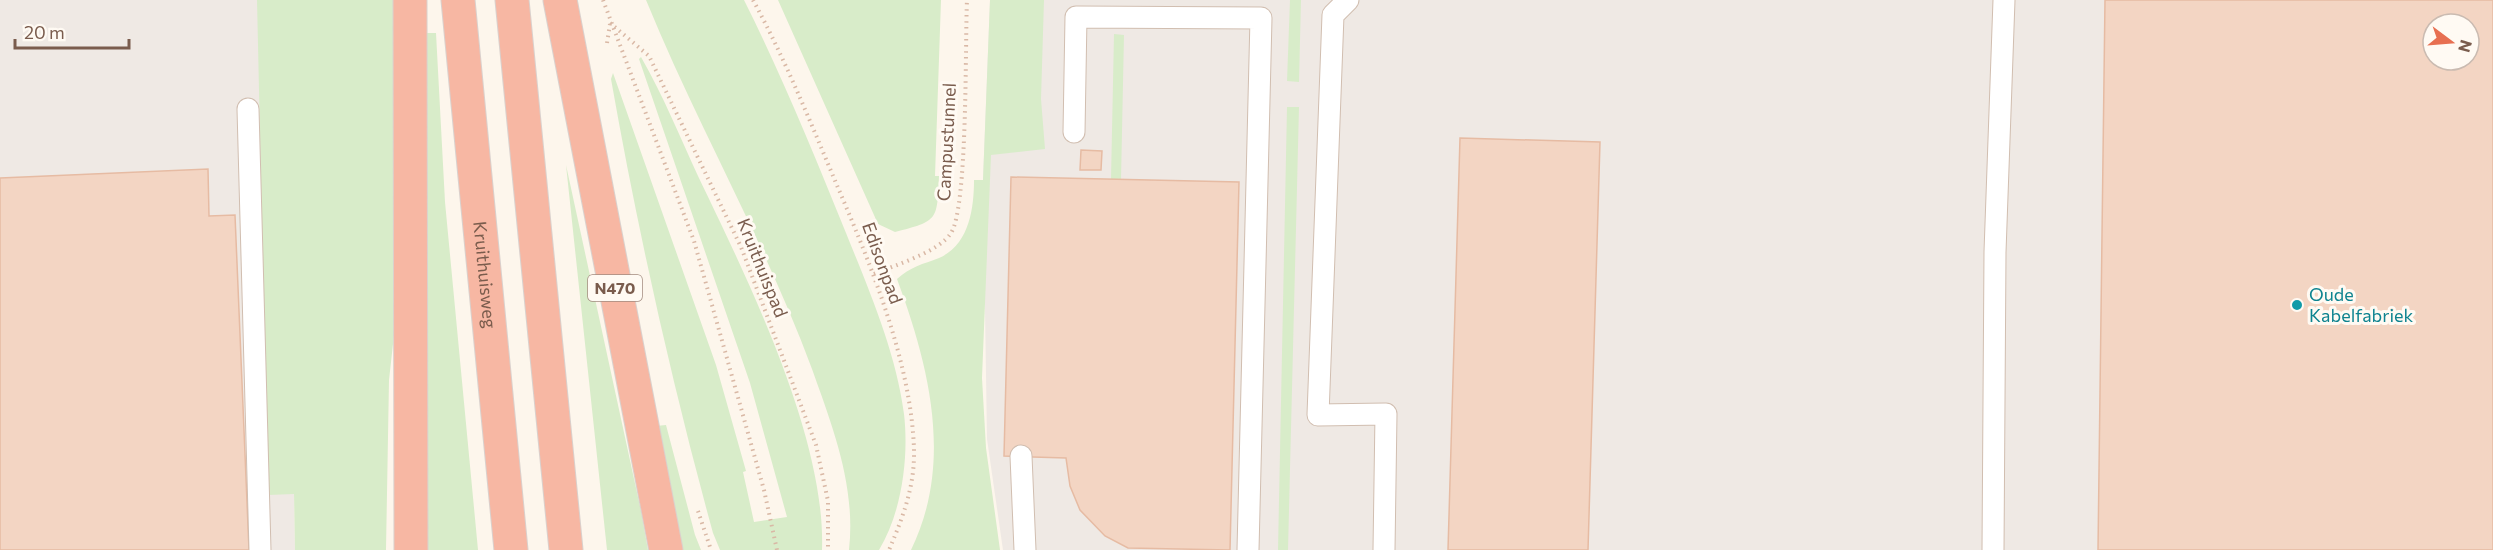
<svg xmlns="http://www.w3.org/2000/svg" width="2493" height="550" font-family="Commissioner,sans-serif">
	<rect width="100%" height="100%" fill="#fdf6ec"/>
	<path fill="#efe9e4" fill-rule="evenodd" d="M 0,0 L 258,0 L 269,494 L 294,493 L 295,550 L 0,550 Z
		M 990,0 L 2493,0 L 2493,550 L 1003,550 L 987,439 L 983,180 ZM 2433,24 L 2469,24 L 2469,60 L 2433,60 Z"/>
	<path fill="#d8ecc9" d="M 257,0 L 394,0 L 396,317 L 389,380 L 386,550 L 295,550 L 294,494 L 268,495 Z
		M 646,0 L 744,0 C 782,76 814,154 846,233 C 869,290 896,352 904,414 C 909,457 902,512 879,550 L 849,550 C 856,486 833,428 812,369 C 765,242 697,125 646,0 Z
		M 778,0 L 941,0 L 935,176 L 939,176 C 937,220 939,221 895,232 L 878,224 Z
		M 990,0 L 1044,0 L 1041,99 L 1045,149 L 991,155 L 982,378 L 986,448 L 1000,550 L 911,550 C 954,462 929,366 897,279 C 910,267 923,264 939,258 C 969,245 974,209 974,180 L 983,180 Z
		M 1290,0 L 1301,0 L 1299,82 L 1287,81 Z
		M 424,33 L 436,33 L 445,202 L 478,550 L 426,550 Z
		M 1114,34 L 1124,35 L 1121,180 L 1111,179 Z
		M 641,57 C 663,95 680,137 698,176 C 747,278 826,437 822,550 L 720,550 L 713,533 C 672,384 638,232 611,79 L 613,73 L 716,365 L 746,471 L 743,472 L 754,522 L 787,517 L 750,383 L 639,59 Z
		M 1287,107 L 1299,107 L 1288,550 L 1278,550 Z
		M 566,165 L 641,511 L 648,550 L 607,550 Z
		M 666,425 L 695,535 L 701,550 L 679,550 L 656,426 Z"/>
	<path fill="#f3d5c3" stroke="#e6bba3" stroke-width="1.5" fill-rule="evenodd" d="M 2105,0 L 2493,0 L 2493,550 L 2098,550 ZM 2433,24 L 2469,24 L 2469,60 L 2433,60 Z
		M 1460,138 L 1600,142 L 1588,550 L 1448,550 Z
		M 1081,150 L 1102,151 L 1101,170 L 1080,170 Z
		M 208,169 L 209,216 L 235,215 L 249,550 L 0,550 L 0,178 Z
		M 1011,177 L 1239,182 L 1230,550 L 1128,548 L 1105,536 L 1080,510 L 1070,486 L 1066,458 L 1004,456 Z"/>
	<g fill="none" stroke-linecap="round" stroke-linejoin="round">
		<defs>
			<path id="lane" d="M 1348,0 L 1333,15 L 1318,415 L 1386,414 L 1384,550
				M 248,109 L 260,550
				M 1074,132 L 1076,17 L 1261,18 L 1248,550
				M 1021,456 L 1025,550
				M 1993,550 L 1995,252 L 2004,0"/>
			<g id="highway">
				<path d="M 410,0 L 411,550"/>
				<path id="s1" d="M 458,0 L 511,550"/>
				<path d="M 512,0 L 566,550"/>
				<path d="M 560,0 L 666,550"/>
			</g>
		</defs>
		<use href="#lane" stroke="#d1beb0" stroke-width="23"/>
		<use href="#highway" stroke="#dad1cd" stroke-width="35"/>
		<path stroke="#d9b8a5" stroke-width="4" stroke-dasharray="1.5 4.5" stroke-linecap="butt" d="M 603,0 L 694,241 L 764,490 L 777,550
			M 753,0 C 785,59 810,121 836,183 C 870,263 911,361 914,449 C 915,486 903,517 889,550
			M 610,23 L 649,56 L 741,247 L 816,445 L 828,501 L 828,550
			M 607,43 L 610,24
			M 874,274 C 895,265 939,252 951,233 C 968,207 965,41 967,0
			M 698,511 L 711,550"/>
		<use href="#lane" stroke="#fff" stroke-width="21"/>
		<use href="#highway" stroke="#f7b7a3" stroke-width="33"/>
	</g>
	<circle fill="#0f9aa8" stroke="#fffaf3" stroke-width="2" cx="2297" cy="305" r="6"/>
	<g text-anchor="middle" stroke-width="6" stroke-linejoin="round" paint-order="stroke">
		<rect fill="#fffaf3" stroke="#a28b7f" stroke-width="1.5" x="588" y="275" width="54" height="26" rx="4.5"/>
		<g font-size="16" font-weight="bold" fill="#7a5c4d">
			<text x="615" y="294">N470</text>
		</g>
		<g font-size="18" fill="#7a5c4d" stroke="#fffaf3">
			<text transform="translate(947 142) rotate(-87)" y="6">Campustunnel</text>
			<text transform="translate(882 263) rotate(70)" y="6">Edisonpad</text>
			<text transform="translate(762 268) rotate(68)" y="6">Kruithuispad</text>
			<text dy="6" stroke="none"><textPath href="#s1" startOffset="276">Kruithuisweg</textPath></text>
		</g>
		<g font-size="18" fill="#0d838f" stroke="#fffaf3" text-anchor="start">
			<text x="2309" y="301">Oude<tspan x="2309" dy="21">Kabelfabriek</tspan></text>
		</g>
	</g>
	<g transform="translate(2451 42) rotate(106)"><circle r="28" fill="#fffaf3" stroke="#cabbb1" stroke-width="1.5"/>
	<path d="M0-4.5L10 22L0 15L-10 22Z" fill="#e76f51"/>
	<text y="-9" font-size="16" font-weight="bold" text-anchor="middle" fill="#7a5c4d">N</text>
	</g>
	<path d="M15 39v9h114v-9" fill="none" stroke="#7a5c4d" stroke-width="3"/>
	<text x="24" y="39" font-size="18" fill="#7a5c4d" stroke="#fffaf3" stroke-width="4.5" paint-order="stroke">20 m</text>
</svg>
